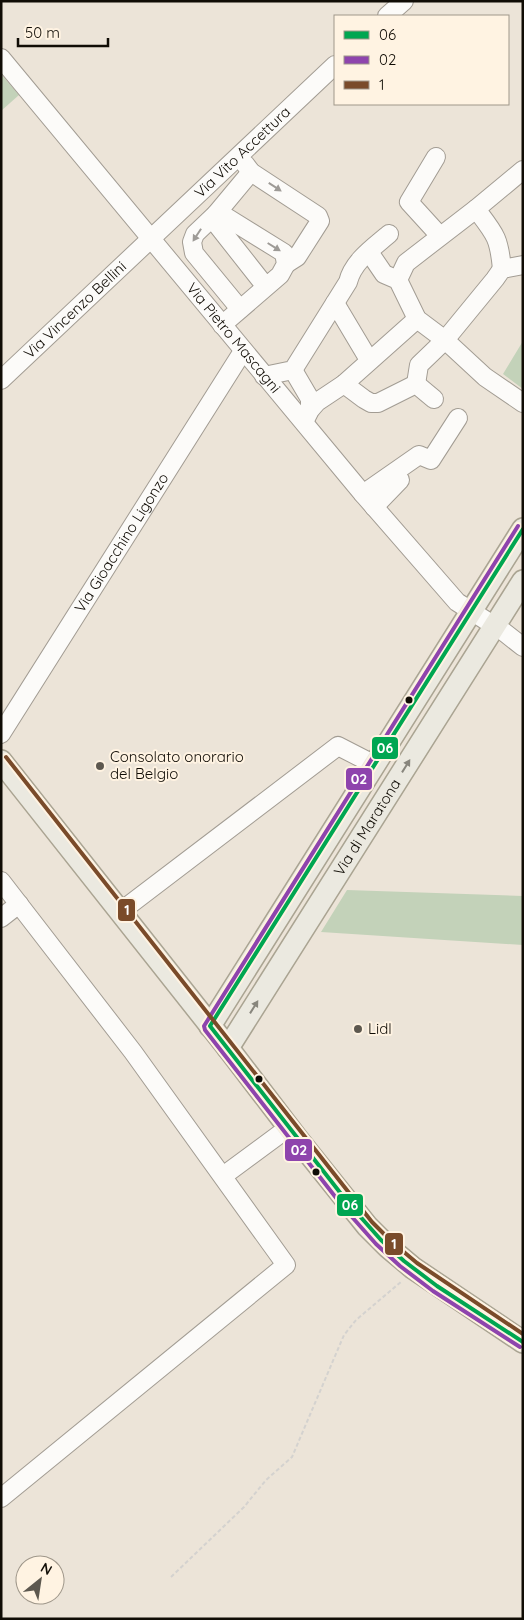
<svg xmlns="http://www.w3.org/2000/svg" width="524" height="1620" font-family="Quicksand,sans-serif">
	<rect width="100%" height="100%" fill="#ece4d8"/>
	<path fill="#c3d2b9" d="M 1,74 L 19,95 L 1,111 Z
		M 523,341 L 523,389 L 503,374 Z
		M 347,890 L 523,896 L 523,945 L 321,932 Z"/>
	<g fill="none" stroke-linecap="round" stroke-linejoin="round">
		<defs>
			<g id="minor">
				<path d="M 387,16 L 404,1"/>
				<path id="s1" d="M 1,58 L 363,494 L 457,602 L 504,632 L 523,647"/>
				<path d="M 436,157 L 409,202 L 440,236"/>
				<path d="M 245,164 L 251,172 L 318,216 L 320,221 L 297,257 L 286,264"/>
				<path d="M 476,209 C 495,234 499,237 502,269"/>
				<path d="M 369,252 L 384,274 L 398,280 L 417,319 L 445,340 L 485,377 L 523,403"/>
				<path d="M 398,280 L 406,263 L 476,209 L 523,170"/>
				<path d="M 335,303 L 369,360"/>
				<path d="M 240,309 L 194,253 L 192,242 L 195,234 L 216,214 L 251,172"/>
				<path d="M 222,325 L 280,275 L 286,264 L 284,253 L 226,217 L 216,214 L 218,226 L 266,287"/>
				<path d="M 293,370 L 310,399 L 310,410"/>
				<path d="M 264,376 L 293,370 L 348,282 C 353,261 374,247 389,234"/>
				<path id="s2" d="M 1,380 L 335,65"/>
				<path d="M 344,384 L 364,399 L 371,403 L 378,403 L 416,384 L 434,399"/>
				<path d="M 416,384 L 419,365 L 445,340 L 495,279 L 502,269 L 523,265"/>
				<path d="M 304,422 L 310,410 L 317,402 L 344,384 L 417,319"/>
				<path d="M 363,494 L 419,455 L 431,460 L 458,418"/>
				<path d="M 374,507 L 400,480"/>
				<path id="s3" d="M 1,734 L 243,351"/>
				<path d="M 1,881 L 133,1052 L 286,1265 L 1,1498"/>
				<path d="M 120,912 L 338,746 L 375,765"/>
				<path d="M 1,918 L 19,904"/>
				<path d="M 223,1176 L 288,1128"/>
			</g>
			<g id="major">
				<path d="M 1,761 L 228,1048 L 299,1141 L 367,1226 L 388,1247 L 413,1268 L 523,1342"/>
				<path d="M 210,1026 L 523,529"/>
				<path id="s4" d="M 228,1048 L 523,581"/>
			</g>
		</defs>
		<use href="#minor" stroke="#a29c93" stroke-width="20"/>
		<use href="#major" stroke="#aaa492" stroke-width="24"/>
		<path stroke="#d4d2cf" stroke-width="2" stroke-dasharray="4 2.5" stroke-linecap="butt" d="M 171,1577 L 244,1507 L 266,1480 L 292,1457 L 344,1335 L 356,1320 L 402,1281"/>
		<use href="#minor" stroke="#fcfbf9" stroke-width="18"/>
		<use href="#major" stroke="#ebe9e0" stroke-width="21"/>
		<defs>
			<path id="bus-1" d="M 523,529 L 210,1026 L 349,1204 L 381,1240 L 404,1261 L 437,1286 L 523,1342"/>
			<path id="bus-2" d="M 518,526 L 204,1026 L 205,1030 L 344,1208 L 376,1244 L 400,1266 L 433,1291 L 520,1347"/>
			<path id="bus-3" d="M 6,757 L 372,1222 L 392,1242 L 417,1263 L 523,1334"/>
		</defs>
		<use href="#bus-1" stroke="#fff3e2" stroke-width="8"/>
		<use href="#bus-2" stroke="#fff3e2" stroke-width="8"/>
		<use href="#bus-3" stroke="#fff3e2" stroke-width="8"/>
		<use href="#bus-1" stroke="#00a651" stroke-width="4"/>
		<use href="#bus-2" stroke="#8e44ad" stroke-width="4"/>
		<use href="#bus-3" stroke="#7a4b2a" stroke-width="4"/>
	</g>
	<defs><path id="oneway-solid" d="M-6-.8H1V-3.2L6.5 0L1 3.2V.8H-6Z" transform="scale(1.25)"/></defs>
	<g fill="#9e9b97">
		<use href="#oneway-solid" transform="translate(275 187) rotate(33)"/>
		<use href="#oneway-solid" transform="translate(197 235) rotate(123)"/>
		<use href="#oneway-solid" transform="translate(274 247) rotate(32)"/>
	</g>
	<g fill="#88867d">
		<use href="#oneway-solid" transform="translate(406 766) rotate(-58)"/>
		<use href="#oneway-solid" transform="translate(254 1007) rotate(-58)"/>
	</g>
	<g fill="#100c05" stroke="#fff3e2" stroke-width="2">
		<circle cx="409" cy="700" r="4.5"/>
		<circle cx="259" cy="1079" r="4.5"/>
		<circle cx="316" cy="1172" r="4.5"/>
	</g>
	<g fill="#5d584f" stroke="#fff3e2" stroke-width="2">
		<circle cx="100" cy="766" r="5"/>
		<circle cx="358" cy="1029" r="5"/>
	</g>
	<g text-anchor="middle" stroke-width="4" stroke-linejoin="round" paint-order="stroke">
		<g font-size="15" fill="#100c05" stroke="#fff3e2">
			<text dy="5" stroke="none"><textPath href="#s2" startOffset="332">Via Vito Accettura</textPath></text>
			<text dy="5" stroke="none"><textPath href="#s2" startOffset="102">Via Vincenzo Bellini</textPath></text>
			<text dy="5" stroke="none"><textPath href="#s1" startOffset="364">Via Pietro Mascagni</textPath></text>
			<text dy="5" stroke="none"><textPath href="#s3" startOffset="226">Via Gioacchino Ligonzo</textPath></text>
			<text dy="5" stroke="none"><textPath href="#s4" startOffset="261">Via di Maratona</textPath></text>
		</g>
		<g font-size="15" fill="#100c05" stroke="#fff3e2" text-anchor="start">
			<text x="110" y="762">Consolato onorario<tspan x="110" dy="17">del Belgio</tspan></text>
			<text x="368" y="1034">Lidl</text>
		</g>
	</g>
	<g stroke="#fff3e2" stroke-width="2">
		<rect x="371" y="736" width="28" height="24" rx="5" fill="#00a651"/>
		<rect x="345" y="767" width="28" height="24" rx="5" fill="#8e44ad"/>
		<rect x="117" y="898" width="19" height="24" rx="5" fill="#7a4b2a"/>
		<rect x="284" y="1138" width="29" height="24" rx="5" fill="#8e44ad"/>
		<rect x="336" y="1193" width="28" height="24" rx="5" fill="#00a651"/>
		<rect x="384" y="1232" width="20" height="24" rx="5" fill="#7a4b2a"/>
	</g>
	<g font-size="14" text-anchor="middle" font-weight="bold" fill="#fff">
		<text x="385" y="753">06</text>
		<text x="359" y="784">02</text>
		<text x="127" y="915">1</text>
		<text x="299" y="1155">02</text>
		<text x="350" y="1210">06</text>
		<text x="394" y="1249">1</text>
	</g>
	<rect width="524" height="1620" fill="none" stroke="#100c05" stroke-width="5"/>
	<rect x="334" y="15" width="175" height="90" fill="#fff3e2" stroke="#9f978a"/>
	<rect x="344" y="31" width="25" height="8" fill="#00a651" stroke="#9f978a"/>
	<text x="379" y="40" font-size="15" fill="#100c05">06</text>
	<rect x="344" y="56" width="25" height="8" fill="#8e44ad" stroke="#9f978a"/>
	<text x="379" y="65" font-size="15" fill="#100c05">02</text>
	<rect x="344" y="81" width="25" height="8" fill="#7a4b2a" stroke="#9f978a"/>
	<text x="379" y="90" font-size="15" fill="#100c05">1</text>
	<g transform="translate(40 1580) rotate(30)"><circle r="24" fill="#fff3e2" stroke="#9f978a"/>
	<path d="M0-4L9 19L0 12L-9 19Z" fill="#5d584f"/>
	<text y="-8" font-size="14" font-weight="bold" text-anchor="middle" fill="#100c05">N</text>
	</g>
	<path d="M18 38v8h90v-8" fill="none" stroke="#100c05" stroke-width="2.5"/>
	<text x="25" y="38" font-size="15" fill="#100c05" stroke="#fff3e2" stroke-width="4" paint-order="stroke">50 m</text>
</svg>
